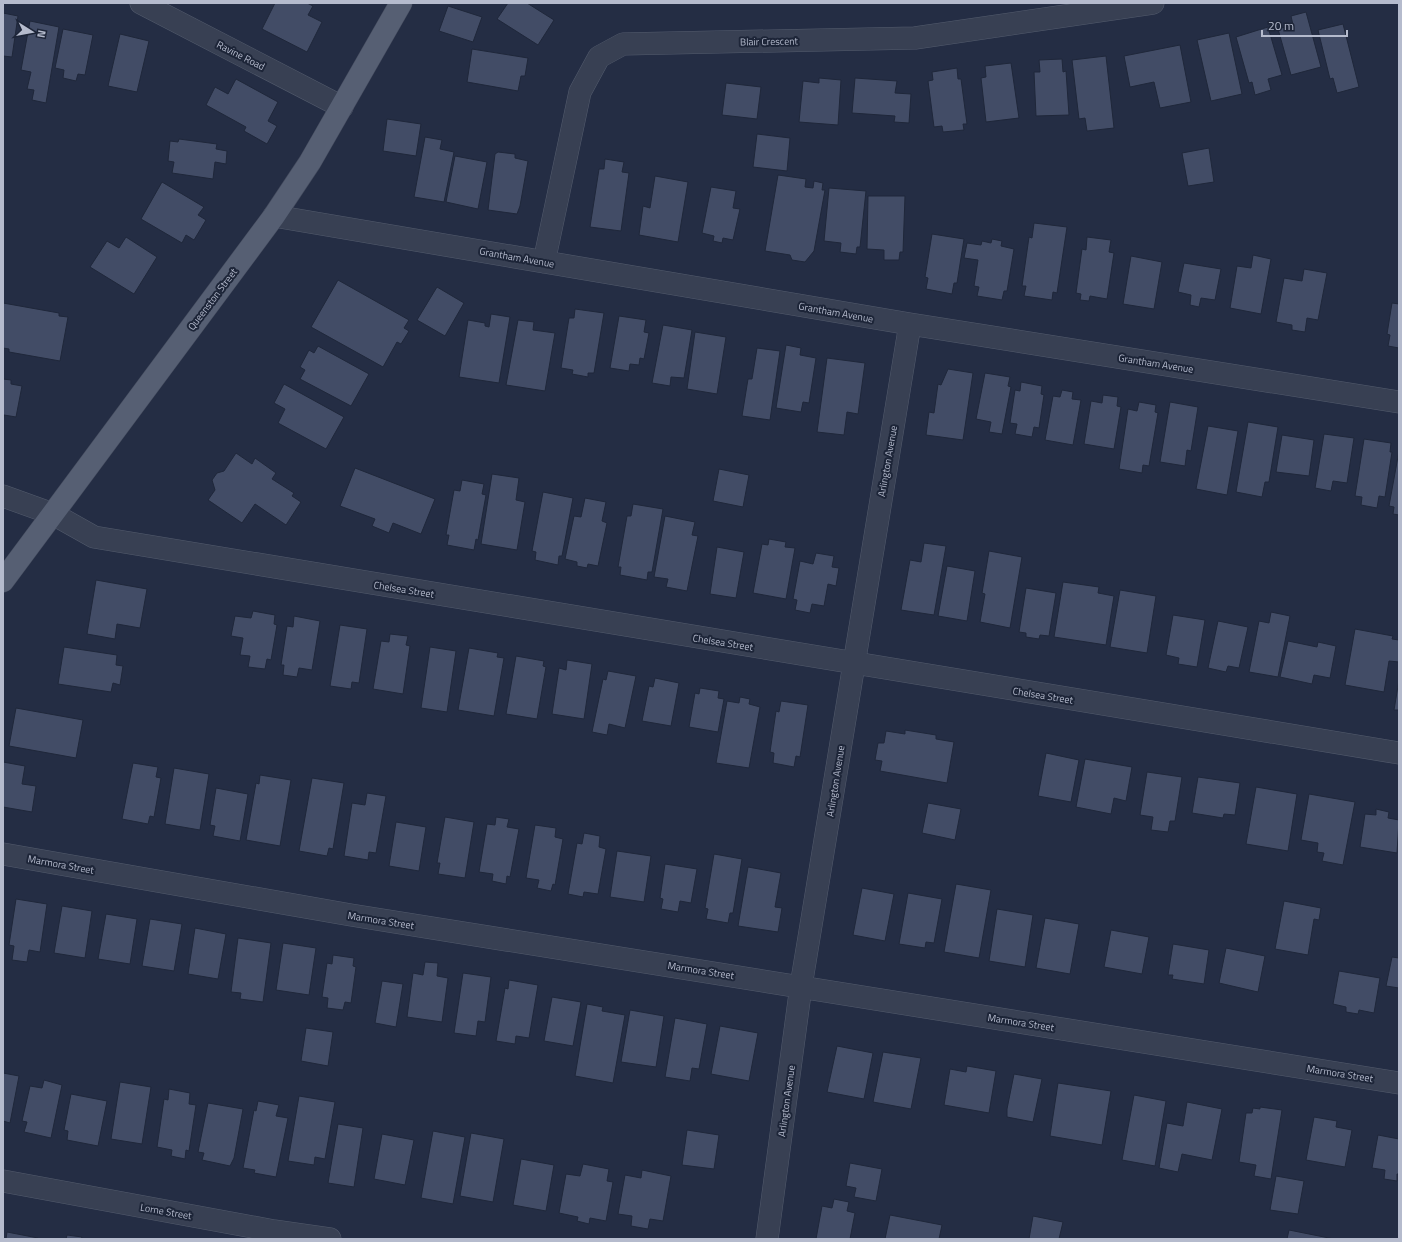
<svg xmlns="http://www.w3.org/2000/svg" width="1402" height="1242" font-family="'Titillium Web',sans-serif">
	<rect width="100%" height="100%" fill="#242d44"/>
	<path fill="#424c66" stroke="#1f273a" d="M 275,3 L 307,3 L 313,6 L 308,15 L 322,22 L 307,52 L 262,29 Z
		M 508,3 L 527,3 L 554,20 L 538,45 L 497,19 Z
		M 448,6 L 482,17 L 473,42 L 439,31 Z
		M 1306,12 L 1321,67 L 1291,75 L 1278,29 L 1293,25 L 1291,16 Z
		M 3,13 L 18,16 L 12,57 L 3,56 Z
		M 30,21 L 59,27 L 46,103 L 32,100 L 34,90 L 27,89 L 31,72 L 21,70 Z
		M 1343,24 L 1359,87 L 1337,93 L 1333,78 L 1330,79 L 1318,30 Z
		M 1268,27 L 1282,75 L 1268,79 L 1271,90 L 1255,95 L 1252,82 L 1249,83 L 1236,37 Z
		M 63,29 L 93,35 L 85,75 L 78,74 L 76,81 L 63,78 L 64,70 L 55,68 Z
		M 1229,33 L 1242,94 L 1211,101 L 1197,40 Z
		M 120,34 L 149,41 L 137,92 L 108,86 Z
		M 1180,45 L 1191,102 L 1160,108 L 1154,82 L 1130,87 L 1124,56 Z
		M 472,49 L 528,58 L 525,76 L 521,76 L 518,91 L 467,82 Z
		M 1106,56 L 1114,128 L 1087,131 L 1085,118 L 1079,119 L 1072,60 Z
		M 1062,59 L 1063,72 L 1066,71 L 1069,115 L 1036,116 L 1034,72 L 1040,72 L 1039,60 Z
		M 1011,63 L 1019,118 L 986,122 L 981,78 L 986,77 L 985,66 Z
		M 957,68 L 958,79 L 961,79 L 967,124 L 963,124 L 964,130 L 943,132 L 942,126 L 934,127 L 928,81 L 933,80 L 932,72 Z
		M 819,78 L 841,80 L 838,125 L 799,122 L 803,81 L 819,83 Z
		M 855,78 L 897,81 L 895,93 L 911,94 L 909,123 L 894,122 L 895,116 L 852,113 Z
		M 236,79 L 278,102 L 268,121 L 277,126 L 267,144 L 244,131 L 246,127 L 206,105 L 215,87 L 228,94 Z
		M 726,83 L 761,87 L 757,119 L 722,115 Z
		M 387,119 L 421,124 L 416,156 L 383,151 Z
		M 757,134 L 790,138 L 787,171 L 753,167 Z
		M 425,137 L 442,140 L 440,149 L 454,152 L 444,202 L 414,197 Z
		M 179,139 L 217,144 L 216,149 L 227,151 L 226,164 L 215,162 L 213,179 L 172,173 L 174,162 L 168,161 L 170,141 L 178,142 Z
		M 1209,148 L 1214,182 L 1188,186 L 1182,153 Z
		M 498,152 L 515,154 L 515,158 L 528,161 L 520,206 L 517,214 L 488,210 L 495,154 Z
		M 455,156 L 487,162 L 478,209 L 446,202 Z
		M 605,159 L 624,162 L 622,172 L 629,173 L 621,231 L 590,227 L 599,169 L 604,169 Z
		M 778,175 L 806,179 L 805,187 L 813,188 L 814,181 L 823,183 L 822,190 L 825,190 L 814,251 L 805,262 L 792,260 L 790,255 L 765,251 Z
		M 655,176 L 688,182 L 678,242 L 639,235 L 643,206 L 650,208 Z
		M 162,182 L 204,207 L 198,215 L 206,220 L 194,240 L 186,235 L 182,243 L 141,219 Z
		M 711,187 L 736,191 L 733,208 L 740,209 L 733,240 L 723,238 L 722,243 L 713,241 L 714,236 L 702,233 Z
		M 829,188 L 866,191 L 860,247 L 857,247 L 856,254 L 840,252 L 841,243 L 824,241 Z
		M 868,196 L 905,196 L 903,252 L 900,252 L 899,260 L 884,260 L 884,250 L 867,249 Z
		M 1034,223 L 1067,227 L 1057,293 L 1053,292 L 1052,300 L 1024,296 L 1026,286 L 1022,286 L 1029,237 L 1032,238 Z
		M 932,234 L 964,239 L 957,283 L 954,283 L 952,294 L 926,289 L 928,278 L 925,277 Z
		M 126,237 L 157,257 L 134,294 L 90,267 L 107,241 L 119,248 Z
		M 1087,237 L 1111,240 L 1109,252 L 1114,253 L 1107,299 L 1090,296 L 1089,301 L 1080,300 L 1081,294 L 1076,293 L 1082,249 L 1086,250 Z
		M 992,239 L 1002,241 L 1001,246 L 1014,249 L 1007,291 L 1004,291 L 1002,300 L 977,296 L 979,287 L 974,286 L 978,260 L 964,258 L 967,243 L 981,245 L 982,241 L 991,243 Z
		M 1253,255 L 1271,259 L 1261,314 L 1230,308 L 1237,266 L 1251,268 Z
		M 1131,256 L 1162,262 L 1154,309 L 1123,304 Z
		M 1184,263 L 1221,269 L 1215,300 L 1201,298 L 1199,307 L 1190,305 L 1191,295 L 1178,292 Z
		M 1304,269 L 1327,273 L 1318,320 L 1307,318 L 1305,332 L 1292,330 L 1292,325 L 1276,322 L 1284,278 L 1302,281 Z
		M 338,280 L 409,320 L 404,328 L 409,331 L 401,344 L 397,342 L 383,367 L 311,327 Z
		M 437,287 L 464,303 L 445,336 L 417,320 Z
		M 3,303 L 59,313 L 59,316 L 68,317 L 60,361 L 9,352 L 9,349 L 3,348 Z
		M 1392,303 L 1399,304 L 1399,348 L 1388,346 L 1390,335 L 1387,334 Z
		M 575,309 L 604,313 L 594,373 L 588,373 L 588,377 L 572,374 L 573,370 L 561,368 L 569,318 L 574,318 Z
		M 491,314 L 510,317 L 499,383 L 459,377 L 468,320 L 485,323 L 485,326 L 489,327 Z
		M 619,316 L 646,320 L 644,332 L 649,333 L 644,359 L 640,358 L 639,365 L 630,364 L 629,371 L 610,368 Z
		M 518,320 L 534,322 L 533,330 L 555,333 L 545,391 L 506,385 Z
		M 663,325 L 692,330 L 684,378 L 671,377 L 670,386 L 652,383 Z
		M 695,332 L 726,337 L 717,394 L 687,389 Z
		M 786,345 L 801,348 L 800,355 L 816,358 L 809,403 L 803,402 L 801,412 L 776,408 Z
		M 318,346 L 369,374 L 351,406 L 300,379 L 305,370 L 300,367 L 309,350 L 314,353 Z
		M 757,348 L 780,351 L 770,420 L 742,416 L 748,379 L 752,379 Z
		M 827,358 L 865,363 L 858,414 L 847,412 L 844,435 L 817,432 Z
		M 948,369 L 973,373 L 963,440 L 926,435 L 929,412 L 934,413 L 938,384 L 941,385 Z
		M 985,373 L 1010,377 L 1008,386 L 1011,387 L 1002,434 L 989,432 L 991,422 L 976,419 Z
		M 3,379 L 11,380 L 11,384 L 22,386 L 16,417 L 4,415 L 3,421 Z
		M 1021,382 L 1042,386 L 1041,394 L 1044,395 L 1039,428 L 1034,427 L 1032,437 L 1015,434 L 1017,424 L 1010,423 L 1015,390 L 1020,391 Z
		M 284,384 L 344,417 L 326,449 L 278,423 L 285,409 L 274,403 Z
		M 1062,390 L 1073,392 L 1072,399 L 1081,400 L 1073,445 L 1045,440 L 1053,396 L 1060,397 Z
		M 1103,395 L 1118,397 L 1117,406 L 1121,407 L 1114,449 L 1084,444 L 1091,401 L 1102,403 Z
		M 1139,402 L 1156,405 L 1155,412 L 1158,413 L 1149,466 L 1143,465 L 1142,473 L 1119,469 L 1128,409 L 1137,411 Z
		M 1170,402 L 1198,407 L 1191,451 L 1187,450 L 1185,466 L 1160,462 Z
		M 1248,422 L 1278,427 L 1269,482 L 1265,482 L 1262,497 L 1236,492 Z
		M 1208,426 L 1238,431 L 1227,495 L 1196,489 Z
		M 1324,434 L 1354,438 L 1347,483 L 1333,481 L 1331,491 L 1315,488 Z
		M 1282,435 L 1314,440 L 1309,476 L 1276,472 Z
		M 1364,439 L 1391,443 L 1390,452 L 1392,452 L 1385,497 L 1379,496 L 1377,508 L 1361,505 L 1362,497 L 1355,496 Z
		M 1399,451 L 1399,515 L 1393,514 L 1394,507 L 1389,506 Z
		M 236,453 L 252,464 L 255,458 L 276,473 L 272,479 L 294,493 L 292,496 L 301,502 L 286,525 L 255,504 L 242,523 L 208,500 L 215,490 L 212,480 L 217,473 L 224,471 Z
		M 355,468 L 435,499 L 421,534 L 393,523 L 389,533 L 372,526 L 375,519 L 340,506 Z
		M 719,469 L 749,475 L 743,507 L 713,501 Z
		M 492,474 L 519,478 L 516,500 L 525,502 L 517,550 L 481,544 Z
		M 462,480 L 484,484 L 482,494 L 486,495 L 478,540 L 476,539 L 474,550 L 447,545 L 449,535 L 446,535 L 454,490 L 460,491 Z
		M 543,492 L 573,498 L 562,556 L 559,556 L 558,565 L 535,560 L 536,552 L 532,551 Z
		M 585,498 L 606,502 L 602,521 L 607,523 L 598,566 L 588,564 L 587,568 L 577,566 L 577,562 L 565,559 L 574,516 L 581,517 Z
		M 633,504 L 663,509 L 652,572 L 648,572 L 647,580 L 620,575 L 621,567 L 618,567 L 627,516 L 631,516 Z
		M 665,516 L 695,522 L 692,535 L 698,536 L 687,591 L 666,587 L 668,579 L 654,577 Z
		M 769,539 L 786,542 L 785,547 L 795,548 L 786,599 L 753,593 L 762,544 L 768,545 Z
		M 924,543 L 946,546 L 934,615 L 901,610 L 910,560 L 921,562 Z
		M 717,547 L 744,552 L 736,598 L 710,594 Z
		M 989,551 L 1022,557 L 1010,628 L 980,622 L 985,594 L 982,593 Z
		M 816,553 L 834,556 L 832,567 L 839,568 L 836,586 L 828,584 L 824,606 L 812,604 L 810,613 L 795,610 L 797,600 L 793,599 L 800,561 L 813,564 Z
		M 947,566 L 975,571 L 967,621 L 938,616 Z
		M 96,580 L 147,589 L 140,628 L 117,624 L 115,639 L 87,634 Z
		M 1063,582 L 1099,587 L 1098,593 L 1114,596 L 1106,645 L 1054,637 Z
		M 1026,588 L 1056,593 L 1049,636 L 1040,635 L 1039,639 L 1026,637 L 1026,633 L 1019,632 Z
		M 1120,590 L 1156,596 L 1147,653 L 1110,647 Z
		M 253,611 L 275,615 L 274,624 L 277,625 L 271,660 L 267,659 L 265,669 L 248,667 L 250,656 L 240,655 L 243,638 L 231,636 L 235,616 L 251,618 Z
		M 1271,612 L 1290,616 L 1278,677 L 1249,672 L 1259,621 L 1269,623 Z
		M 1173,615 L 1205,620 L 1197,667 L 1178,664 L 1179,658 L 1166,655 Z
		M 294,616 L 320,621 L 312,670 L 299,668 L 297,677 L 283,675 L 284,665 L 281,665 L 287,626 L 293,627 Z
		M 1218,621 L 1248,627 L 1239,668 L 1228,666 L 1226,672 L 1208,668 Z
		M 340,625 L 367,629 L 359,683 L 352,682 L 351,689 L 330,686 Z
		M 1355,629 L 1393,636 L 1392,639 L 1399,640 L 1399,662 L 1389,661 L 1384,692 L 1345,685 Z
		M 390,634 L 408,636 L 406,645 L 410,646 L 403,694 L 373,689 L 381,641 L 389,642 Z
		M 1288,641 L 1317,647 L 1318,642 L 1336,646 L 1330,678 L 1314,675 L 1312,684 L 1280,677 Z
		M 64,647 L 117,655 L 116,665 L 123,666 L 120,685 L 113,683 L 111,692 L 58,684 Z
		M 430,647 L 456,651 L 447,712 L 421,708 Z
		M 469,648 L 498,653 L 497,657 L 504,658 L 494,716 L 458,710 Z
		M 516,656 L 544,661 L 543,666 L 546,667 L 537,719 L 506,714 Z
		M 567,660 L 592,664 L 584,719 L 552,714 L 559,668 L 566,670 Z
		M 608,671 L 636,676 L 625,728 L 609,724 L 607,735 L 592,732 L 603,679 L 606,680 Z
		M 655,678 L 679,683 L 671,726 L 642,721 L 649,686 L 653,687 Z
		M 1399,680 L 1399,710 L 1394,710 Z
		M 700,688 L 719,691 L 718,698 L 724,699 L 718,732 L 689,727 L 695,693 L 699,694 Z
		M 740,697 L 750,699 L 749,704 L 760,707 L 749,768 L 716,763 L 727,701 L 739,703 Z
		M 781,701 L 808,705 L 800,757 L 796,756 L 794,767 L 773,763 L 774,753 L 770,752 L 776,711 L 779,712 Z
		M 16,708 L 83,720 L 76,758 L 9,746 Z
		M 905,730 L 936,735 L 936,739 L 954,742 L 947,783 L 880,771 L 882,761 L 875,760 L 878,743 L 884,743 L 886,731 L 905,734 Z
		M 1046,753 L 1079,760 L 1071,802 L 1038,796 Z
		M 1085,759 L 1132,767 L 1126,801 L 1114,798 L 1111,814 L 1076,807 Z
		M 3,762 L 25,766 L 22,784 L 36,786 L 32,812 L 3,807 Z
		M 133,763 L 158,767 L 156,777 L 161,778 L 154,817 L 150,816 L 148,824 L 122,819 Z
		M 174,768 L 209,774 L 200,830 L 165,824 Z
		M 1147,772 L 1182,777 L 1175,821 L 1170,821 L 1168,832 L 1151,830 L 1153,817 L 1140,815 Z
		M 260,775 L 291,780 L 280,846 L 246,840 L 256,783 L 259,784 Z
		M 1198,777 L 1240,783 L 1235,815 L 1224,814 L 1223,818 L 1192,813 Z
		M 312,778 L 344,783 L 333,849 L 329,848 L 327,856 L 299,851 Z
		M 1256,787 L 1297,794 L 1288,851 L 1246,844 Z
		M 216,788 L 248,794 L 240,841 L 213,836 L 215,826 L 210,825 Z
		M 367,793 L 386,796 L 376,853 L 369,852 L 368,860 L 344,856 L 352,803 L 365,805 Z
		M 1309,794 L 1355,802 L 1343,865 L 1322,861 L 1324,853 L 1317,852 L 1318,843 L 1301,840 Z
		M 928,803 L 961,809 L 955,840 L 922,833 Z
		M 1376,809 L 1389,812 L 1388,818 L 1399,820 L 1397,853 L 1360,847 L 1365,814 L 1376,815 Z
		M 445,817 L 474,822 L 465,878 L 438,874 L 440,863 L 437,863 Z
		M 496,817 L 509,819 L 507,827 L 519,829 L 510,877 L 507,876 L 506,884 L 492,881 L 493,874 L 479,872 L 487,824 L 495,825 Z
		M 396,822 L 426,827 L 419,871 L 389,866 Z
		M 535,825 L 556,828 L 555,837 L 563,839 L 555,885 L 553,884 L 551,891 L 537,888 L 539,880 L 526,878 Z
		M 584,833 L 600,836 L 599,847 L 606,849 L 598,894 L 584,892 L 583,897 L 568,894 L 577,843 L 582,844 Z
		M 617,851 L 651,856 L 644,902 L 610,897 Z
		M 714,854 L 742,859 L 733,913 L 730,913 L 728,923 L 706,919 L 708,909 L 705,908 Z
		M 665,864 L 697,869 L 691,903 L 680,901 L 678,912 L 661,909 L 663,899 L 660,898 Z
		M 748,867 L 781,873 L 775,907 L 782,908 L 778,932 L 738,926 Z
		M 956,884 L 991,890 L 979,958 L 944,952 Z
		M 862,888 L 894,894 L 885,941 L 853,935 Z
		M 908,893 L 942,899 L 934,943 L 926,942 L 925,948 L 899,944 Z
		M 16,899 L 47,904 L 40,952 L 29,950 L 27,962 L 12,960 L 14,946 L 9,945 Z
		M 1284,901 L 1321,908 L 1319,920 L 1314,919 L 1308,955 L 1275,949 Z
		M 62,906 L 92,911 L 85,958 L 54,953 Z
		M 997,909 L 1033,915 L 1025,967 L 989,961 Z
		M 106,914 L 137,919 L 130,964 L 98,959 Z
		M 1045,918 L 1079,924 L 1070,974 L 1036,968 Z
		M 150,919 L 182,924 L 174,971 L 142,966 Z
		M 195,928 L 226,934 L 218,979 L 188,974 Z
		M 1111,930 L 1149,937 L 1142,974 L 1104,967 Z
		M 238,938 L 271,943 L 263,1002 L 240,999 L 241,993 L 231,992 Z
		M 283,943 L 316,948 L 309,995 L 276,990 Z
		M 1173,944 L 1209,950 L 1204,984 L 1172,979 L 1173,975 L 1168,975 Z
		M 1226,948 L 1265,956 L 1258,992 L 1219,983 Z
		M 333,955 L 354,958 L 353,966 L 356,967 L 351,1003 L 345,1002 L 343,1010 L 327,1008 L 328,998 L 322,997 L 327,963 L 332,964 Z
		M 1392,957 L 1399,958 L 1399,988 L 1386,986 Z
		M 425,962 L 438,963 L 437,976 L 448,978 L 442,1022 L 407,1017 L 413,973 L 423,975 Z
		M 1339,971 L 1380,978 L 1374,1013 L 1359,1010 L 1358,1014 L 1346,1012 L 1346,1007 L 1333,1004 Z
		M 463,973 L 491,977 L 485,1022 L 478,1021 L 476,1036 L 454,1033 Z
		M 509,980 L 538,985 L 529,1038 L 516,1036 L 515,1044 L 496,1041 L 505,988 L 508,989 Z
		M 382,981 L 403,984 L 396,1027 L 375,1023 Z
		M 552,997 L 581,1002 L 573,1046 L 544,1041 Z
		M 587,1004 L 603,1007 L 602,1011 L 625,1015 L 613,1083 L 575,1076 Z
		M 630,1010 L 664,1016 L 656,1067 L 621,1062 Z
		M 675,1018 L 707,1024 L 699,1069 L 692,1068 L 690,1081 L 665,1077 Z
		M 720,1026 L 758,1033 L 749,1081 L 711,1074 Z
		M 306,1028 L 333,1032 L 328,1066 L 301,1061 Z
		M 837,1046 L 873,1053 L 864,1099 L 827,1092 Z
		M 883,1052 L 921,1058 L 911,1109 L 873,1102 Z
		M 967,1066 L 996,1071 L 989,1113 L 944,1105 L 950,1069 L 966,1072 Z
		M 3,1073 L 19,1076 L 10,1123 L 3,1121 Z
		M 1014,1074 L 1042,1079 L 1033,1122 L 1007,1117 L 1007,1109 Z
		M 44,1080 L 62,1085 L 51,1138 L 24,1132 L 27,1122 L 22,1121 L 30,1086 L 42,1088 Z
		M 120,1082 L 151,1087 L 142,1144 L 111,1139 Z
		M 1058,1083 L 1111,1091 L 1102,1145 L 1050,1136 Z
		M 169,1089 L 190,1093 L 189,1104 L 196,1105 L 189,1151 L 186,1150 L 185,1159 L 171,1156 L 172,1150 L 157,1147 L 164,1099 L 168,1100 Z
		M 71,1094 L 107,1101 L 98,1146 L 67,1140 L 68,1131 L 64,1130 Z
		M 1134,1095 L 1166,1101 L 1155,1166 L 1122,1160 Z
		M 299,1096 L 335,1102 L 325,1159 L 315,1157 L 314,1165 L 288,1161 Z
		M 258,1101 L 279,1105 L 276,1116 L 288,1118 L 276,1177 L 254,1173 L 255,1170 L 243,1168 L 254,1110 L 256,1111 Z
		M 1187,1102 L 1222,1109 L 1212,1160 L 1182,1154 L 1178,1172 L 1159,1168 L 1167,1123 L 1183,1126 Z
		M 208,1103 L 243,1109 L 234,1158 L 230,1166 L 202,1160 L 204,1153 L 198,1152 Z
		M 1260,1107 L 1282,1110 L 1271,1179 L 1254,1176 L 1256,1165 L 1239,1162 L 1246,1113 L 1252,1113 L 1253,1108 L 1260,1109 Z
		M 1314,1117 L 1337,1121 L 1336,1127 L 1352,1130 L 1345,1167 L 1306,1160 Z
		M 338,1124 L 363,1128 L 354,1187 L 328,1183 Z
		M 687,1130 L 719,1135 L 714,1169 L 682,1165 Z
		M 433,1131 L 465,1137 L 453,1204 L 421,1198 Z
		M 471,1133 L 504,1139 L 493,1202 L 460,1196 Z
		M 382,1134 L 414,1140 L 405,1185 L 374,1179 Z
		M 1378,1135 L 1399,1139 L 1399,1174 L 1397,1174 L 1397,1181 L 1384,1179 L 1385,1170 L 1372,1168 Z
		M 521,1159 L 554,1165 L 546,1211 L 513,1205 Z
		M 850,1163 L 882,1169 L 876,1201 L 854,1197 L 856,1188 L 846,1186 Z
		M 583,1164 L 609,1169 L 607,1181 L 613,1182 L 606,1221 L 590,1218 L 589,1224 L 577,1221 L 578,1217 L 559,1213 L 566,1174 L 580,1176 Z
		M 642,1170 L 671,1176 L 663,1221 L 650,1219 L 648,1229 L 631,1226 L 632,1216 L 618,1214 L 625,1175 L 641,1178 Z
		M 1276,1176 L 1304,1181 L 1298,1214 L 1270,1210 Z
		M 834,1199 L 849,1202 L 847,1211 L 855,1213 L 850,1239 L 816,1239 L 822,1206 L 832,1208 Z
		M 890,1215 L 942,1225 L 939,1239 L 885,1239 Z
		M 1033,1216 L 1063,1222 L 1059,1239 L 1029,1239 Z
		M 1289,1230 L 1334,1239 L 1287,1239 Z
		M 7,1232 L 38,1238 L 38,1239 L 6,1239 Z
		M 67,1235 L 82,1237 L 81,1239 L 66,1239 Z"/>
	<g fill="none" stroke-linecap="round" stroke-linejoin="round">
		<defs>
			<path id="minor" d="M 141,3 L 342,107
				M 274,216 L 910,324 L 1399,402
				M 544,262 L 580,92 L 599,57 L 623,44 L 915,38 L 1153,3
				M 3,496 L 53,514 L 94,537 L 1399,753
				M 3,854 L 351,915 L 1399,1083
				M 3,1181 L 274,1231 L 330,1239
				M 767,1239 L 801,986 L 910,324"/>
			<path id="major" d="M 3,581 L 274,216 L 310,162 L 401,3"/>
		</defs>
		<use href="#minor" stroke="#535b6d" stroke-width="23"/>
		<use href="#major" stroke="#42495c" stroke-width="23"/>
		<use href="#minor" stroke="#384053" stroke-width="22"/>
		<use href="#major" stroke="#565f73" stroke-width="22"/>
	</g>
	<g text-anchor="middle" stroke-width="4" stroke-linejoin="round" paint-order="stroke">
		<g font-size="10" fill="#b5bbcd" stroke="#1d2538">
			<text transform="translate(769 41) rotate(-1)" y="4">Blair Crescent</text>
			<text transform="translate(241 55) rotate(27)" y="4">Ravine Road</text>
			<text transform="translate(517 257) rotate(10)" y="4">Grantham Avenue</text>
			<text transform="translate(212 299) rotate(-53)" y="4">Queenston Street</text>
			<text transform="translate(836 312) rotate(10)" y="4">Grantham Avenue</text>
			<text transform="translate(1156 363) rotate(9)" y="4">Grantham Avenue</text>
			<text transform="translate(887 461) rotate(-80)" y="4">Arlington Avenue</text>
			<text transform="translate(404 589) rotate(9)" y="4">Chelsea Street</text>
			<text transform="translate(723 642) rotate(9)" y="4">Chelsea Street</text>
			<text transform="translate(1043 695) rotate(9)" y="4">Chelsea Street</text>
			<text transform="translate(835 781) rotate(-81)" y="4">Arlington Avenue</text>
			<text transform="translate(61 864) rotate(10)" y="4">Marmora Street</text>
			<text transform="translate(381 920) rotate(9)" y="4">Marmora Street</text>
			<text transform="translate(701 970) rotate(9)" y="4">Marmora Street</text>
			<text transform="translate(1021 1022) rotate(9)" y="4">Marmora Street</text>
			<text transform="translate(1340 1073) rotate(9)" y="4">Marmora Street</text>
			<text transform="translate(786 1101) rotate(-82)" y="4">Arlington Avenue</text>
			<text transform="translate(166 1211) rotate(10)" y="4">Lorne Street</text>
		</g>
	</g>
	<rect width="1402" height="1242" fill="none" stroke="#b5bbcd" stroke-width="8"/>
	<g transform="translate(32 32) rotate(101)" stroke="#1d2538" stroke-width="3" paint-order="stroke">
	<path d="M0-3L7 15L0 10L-7 15Z" fill="#b5bbcd"/>
	<text y="-6" font-size="11" font-weight="bold" text-anchor="middle" fill="#b5bbcd">N</text>
	</g>
	<path d="M1262 30v6h85v-6" fill="none" stroke="#b5bbcd" stroke-width="2"/>
	<text x="1268" y="30" font-size="12" fill="#b5bbcd" stroke="#1d2538" stroke-width="3" paint-order="stroke">20 m</text>
</svg>
